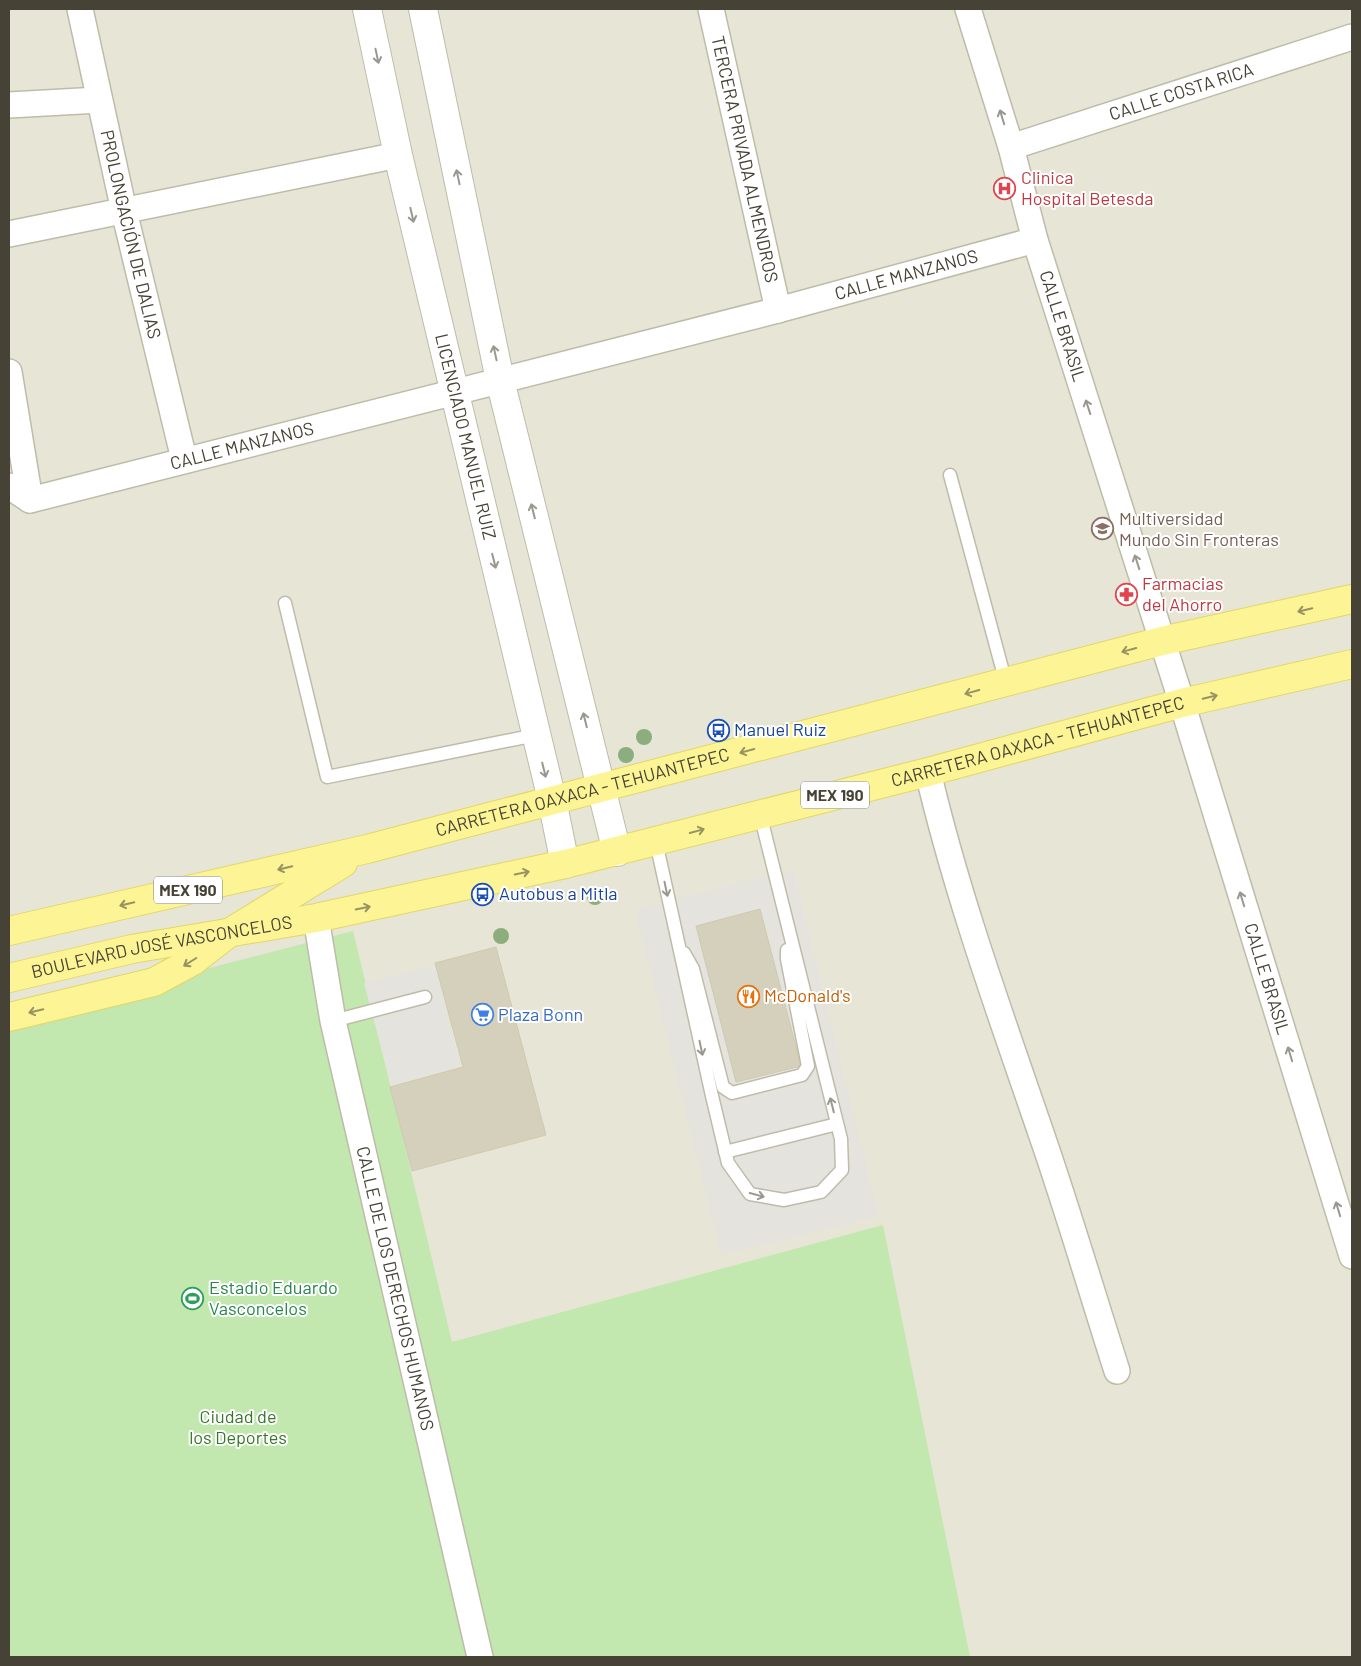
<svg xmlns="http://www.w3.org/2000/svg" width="1361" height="1666" font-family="Barlow,sans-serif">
	<rect width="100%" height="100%" fill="#f3f2e6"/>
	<path fill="#e7e5d5" d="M 9,9 L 1352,9 L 1352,1657 L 9,1657 Z"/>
	<path fill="#c2e7af" d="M 353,931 L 452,1342 L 883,1225 L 970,1657 L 9,1657 L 9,1020 Z"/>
	<path fill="#e4e3de" d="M 793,869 L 879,1216 L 721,1255 L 635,909 Z
		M 434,965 L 461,1067 L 391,1085 L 364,983 Z"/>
	<path fill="#d5d0bc" stroke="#cfc9af" d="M 760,909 L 801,1066 L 736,1082 L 696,926 Z
		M 496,947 L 546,1135 L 412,1171 L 390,1087 L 463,1067 L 435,963 Z"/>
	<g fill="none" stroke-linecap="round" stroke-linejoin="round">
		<defs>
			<path id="service" d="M 950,475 L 1006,683
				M 285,603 L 327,777 L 536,735
				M 656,842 L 712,1096 L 728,1163 L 750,1194 L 784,1200 L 821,1192 L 842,1170 L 841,1139 L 760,814
				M 684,953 L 693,969 L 723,1087 L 732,1093 L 802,1075 L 808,1066 L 787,959 L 787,950
				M 333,1021 L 425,997
				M 725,1152 L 837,1124"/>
			<g id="minor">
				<path id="s1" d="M 80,9 L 124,211 L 184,459"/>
				<path id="s2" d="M 711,9 L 778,310"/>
				<path id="s3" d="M 968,9 L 1011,147 L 1035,240 L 1182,703 L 1352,1256"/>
				<path d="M 9,105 L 99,100"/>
				<path id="s4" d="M 1011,147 L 1352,37"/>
				<path d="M 9,234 L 398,155"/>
				<path d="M 9,372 L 30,500"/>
				<path id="s5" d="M 9,486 L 30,500 L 778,310 L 1035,240"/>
				<path d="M 928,772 C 957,896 1001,1016 1042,1136 C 1069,1214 1092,1293 1117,1371"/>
				<path id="s6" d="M 316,918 L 333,1021 L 480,1657"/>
			</g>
			<g id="tertiary">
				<path id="s7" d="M 367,9 L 398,155 L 552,800 L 565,864"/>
				<path d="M 423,9 L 500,380 L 617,852"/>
			</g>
			<g id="primary">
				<path id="s8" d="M 9,931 L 367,849 L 1162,641 L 1352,599"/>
				<path id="s9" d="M 9,978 L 132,949 L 316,918 L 565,864 L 928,772 L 1182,703 L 1352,664"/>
				<path d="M 9,1017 L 154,982 L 193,961 L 229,933 L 343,863"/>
			</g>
		</defs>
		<use href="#service" stroke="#bebca9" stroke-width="15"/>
		<use href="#minor" stroke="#bebca9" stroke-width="28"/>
		<use href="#tertiary" stroke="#bebca9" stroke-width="30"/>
		<use href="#primary" stroke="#e2d765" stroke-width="30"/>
		<use href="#service" stroke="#fff" stroke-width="12"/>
		<use href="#minor" stroke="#fff" stroke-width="25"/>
		<use href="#tertiary" stroke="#fff" stroke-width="28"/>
		<use href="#primary" stroke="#fdf595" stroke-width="28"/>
	</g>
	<g fill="#8cae7e">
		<circle cx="644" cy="737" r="8"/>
		<circle cx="626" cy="755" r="8"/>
		<circle cx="595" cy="897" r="8"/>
		<circle cx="501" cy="936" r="8"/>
	</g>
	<defs><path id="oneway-shaft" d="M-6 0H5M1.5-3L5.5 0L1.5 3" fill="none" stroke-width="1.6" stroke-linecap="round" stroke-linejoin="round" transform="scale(1.25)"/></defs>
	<g stroke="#999890">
		<use href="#oneway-shaft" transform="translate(377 56) rotate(78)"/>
		<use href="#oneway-shaft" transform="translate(1002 117) rotate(-107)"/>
		<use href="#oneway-shaft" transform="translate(458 177) rotate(-102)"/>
		<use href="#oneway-shaft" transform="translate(412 215) rotate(77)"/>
		<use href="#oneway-shaft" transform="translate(495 353) rotate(-102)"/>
		<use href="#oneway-shaft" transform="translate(1088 407) rotate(-108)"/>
		<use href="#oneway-shaft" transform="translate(533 511) rotate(-104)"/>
		<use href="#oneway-shaft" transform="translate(494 561) rotate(76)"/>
		<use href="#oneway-shaft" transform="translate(1137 562) rotate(-108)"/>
		<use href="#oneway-shaft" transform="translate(585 720) rotate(-104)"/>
		<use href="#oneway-shaft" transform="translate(544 770) rotate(76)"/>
		<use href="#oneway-shaft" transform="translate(666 889) rotate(78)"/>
		<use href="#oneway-shaft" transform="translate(1242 899) rotate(-107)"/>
		<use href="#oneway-shaft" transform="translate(701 1048) rotate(78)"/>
		<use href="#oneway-shaft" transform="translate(1290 1054) rotate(-107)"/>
		<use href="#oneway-shaft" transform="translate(832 1105) rotate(-104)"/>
		<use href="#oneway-shaft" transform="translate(757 1195) rotate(15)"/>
		<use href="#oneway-shaft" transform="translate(1338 1209) rotate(-107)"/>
	</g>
	<g stroke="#989361">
		<use href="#oneway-shaft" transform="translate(1305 610) rotate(167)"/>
		<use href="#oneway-shaft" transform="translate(1129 650) rotate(165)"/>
		<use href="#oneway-shaft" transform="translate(972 692) rotate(165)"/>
		<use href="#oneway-shaft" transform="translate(1210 697) rotate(-13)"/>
		<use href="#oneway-shaft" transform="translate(747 751) rotate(165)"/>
		<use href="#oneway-shaft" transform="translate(697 831) rotate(-15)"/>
		<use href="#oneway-shaft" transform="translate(285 868) rotate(167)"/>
		<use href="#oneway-shaft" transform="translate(522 873) rotate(-12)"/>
		<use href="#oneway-shaft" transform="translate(127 904) rotate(167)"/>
		<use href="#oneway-shaft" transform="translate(363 908) rotate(-12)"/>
		<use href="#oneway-shaft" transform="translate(190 962) rotate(148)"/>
		<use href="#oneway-shaft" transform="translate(36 1011) rotate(166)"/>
	</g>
	<defs>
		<symbol id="hospital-ring" viewBox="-11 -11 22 22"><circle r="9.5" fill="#fff" stroke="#e0444e" stroke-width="1.5"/><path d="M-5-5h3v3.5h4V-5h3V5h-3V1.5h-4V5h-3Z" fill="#e0444e"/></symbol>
		<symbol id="university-ring" viewBox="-11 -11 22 22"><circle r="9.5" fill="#fff" stroke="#8d6e63" stroke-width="1.5"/><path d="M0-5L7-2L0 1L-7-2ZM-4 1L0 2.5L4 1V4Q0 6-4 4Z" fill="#8d6e63"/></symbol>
		<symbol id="pharmacy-ring" viewBox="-11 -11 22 22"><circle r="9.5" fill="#fff" stroke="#e0444e" stroke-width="1.5"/><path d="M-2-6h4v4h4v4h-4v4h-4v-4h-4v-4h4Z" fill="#e0444e"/></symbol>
		<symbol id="bus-ring" viewBox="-11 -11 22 22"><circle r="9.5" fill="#fff" stroke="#1a4fb4" stroke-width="1.5"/><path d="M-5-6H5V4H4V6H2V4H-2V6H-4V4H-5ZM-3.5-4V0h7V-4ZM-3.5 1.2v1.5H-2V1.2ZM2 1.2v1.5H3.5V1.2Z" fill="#1a4fb4"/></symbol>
		<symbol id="restaurant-ring" viewBox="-11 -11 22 22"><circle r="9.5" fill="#fff" stroke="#e8710a" stroke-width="1.5"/><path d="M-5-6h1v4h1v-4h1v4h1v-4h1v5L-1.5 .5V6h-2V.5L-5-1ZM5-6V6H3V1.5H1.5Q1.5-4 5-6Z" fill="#e8710a"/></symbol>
		<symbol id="supermarket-ring" viewBox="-11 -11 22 22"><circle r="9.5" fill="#fff" stroke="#3f7fe0" stroke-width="1.5"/><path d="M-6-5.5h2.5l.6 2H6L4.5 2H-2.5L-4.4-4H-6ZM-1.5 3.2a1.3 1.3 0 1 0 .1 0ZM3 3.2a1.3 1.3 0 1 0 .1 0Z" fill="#3f7fe0"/></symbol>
		<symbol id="stadium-ring" viewBox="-11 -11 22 22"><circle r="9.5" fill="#fff" stroke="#2e9e5b" stroke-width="1.5"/><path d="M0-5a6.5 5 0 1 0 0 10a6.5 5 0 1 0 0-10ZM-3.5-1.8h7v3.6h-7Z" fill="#2e9e5b"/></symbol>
	</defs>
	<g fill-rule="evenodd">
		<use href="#hospital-ring" x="992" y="176" width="25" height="25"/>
		<use href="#university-ring" x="1090" y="516" width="25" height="25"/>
		<use href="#pharmacy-ring" x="1114" y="582" width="25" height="25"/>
		<use href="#bus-ring" x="706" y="718" width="25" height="25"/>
		<use href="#bus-ring" x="470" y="882" width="25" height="25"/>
		<use href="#restaurant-ring" x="736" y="984" width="25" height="25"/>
		<use href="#supermarket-ring" x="470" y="1002" width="25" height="25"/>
		<use href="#stadium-ring" x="180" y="1286" width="25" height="25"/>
	</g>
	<g text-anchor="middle" stroke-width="4" stroke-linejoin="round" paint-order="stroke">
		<g fill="#fff" stroke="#7e7b72" stroke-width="1">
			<rect x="801" y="781.5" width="68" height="27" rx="4"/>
			<rect x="154" y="876.5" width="68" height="27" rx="4"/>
		</g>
		<g font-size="16" font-weight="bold" fill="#464336">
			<text x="835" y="801">MEX 190</text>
			<text x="188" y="896">MEX 190</text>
		</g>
		<g font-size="18" fill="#464336" stroke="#fff">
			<text dy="6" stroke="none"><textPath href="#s4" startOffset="179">CALLE COSTA RICA</textPath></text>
			<text dy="6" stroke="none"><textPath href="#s2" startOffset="154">TERCERA PRIVADA ALMENDROS</textPath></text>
			<text dy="6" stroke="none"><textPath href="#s1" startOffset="231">PROLONGACIÓN DE DALIAS</textPath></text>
			<text dy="6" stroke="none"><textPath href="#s5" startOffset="930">CALLE MANZANOS</textPath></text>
			<text dy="6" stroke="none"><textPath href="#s3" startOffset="331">CALLE BRASIL</textPath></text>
			<text dy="6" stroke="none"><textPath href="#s7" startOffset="439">LICENCIADO MANUEL RUIZ</textPath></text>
			<text dy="6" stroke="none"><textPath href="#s5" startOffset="244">CALLE MANZANOS</textPath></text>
			<text dy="6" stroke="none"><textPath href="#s9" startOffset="1056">CARRETERA OAXACA - TEHUANTEPEC</textPath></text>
			<text dy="6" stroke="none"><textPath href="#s8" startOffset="590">CARRETERA OAXACA - TEHUANTEPEC</textPath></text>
			<text dy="6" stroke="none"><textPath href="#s9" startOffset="156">BOULEVARD JOSÉ VASCONCELOS</textPath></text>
			<text dy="6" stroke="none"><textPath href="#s3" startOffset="1015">CALLE BRASIL</textPath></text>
			<text dy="6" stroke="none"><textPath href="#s6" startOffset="379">CALLE DE LOS DERECHOS HUMANOS</textPath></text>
		</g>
		<g font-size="18" fill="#be3a42" stroke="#fff" text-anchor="start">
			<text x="1021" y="184">Clinica<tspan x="1021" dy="21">Hospital Betesda</tspan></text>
			<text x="1142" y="590">Farmacias<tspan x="1142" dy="21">del Ahorro</tspan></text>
		</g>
		<g font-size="18" fill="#785e54" stroke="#fff" text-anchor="start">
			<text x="1119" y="525">Multiversidad<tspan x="1119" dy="21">Mundo Sin Fronteras</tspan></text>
		</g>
		<g font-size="18" fill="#164399" stroke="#fff" text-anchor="start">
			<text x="734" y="736">Manuel Ruiz</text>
			<text x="499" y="900">Autobus a Mitla</text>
		</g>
		<g font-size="18" fill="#c56008" stroke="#fff" text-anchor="start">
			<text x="764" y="1002">McDonald's</text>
		</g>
		<g font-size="18" fill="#366cbe" stroke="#fff" text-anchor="start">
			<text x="498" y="1021">Plaza Bonn</text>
		</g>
		<g font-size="18" fill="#27864d" stroke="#fff" text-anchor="start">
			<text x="209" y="1294">Estadio Eduardo<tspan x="209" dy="21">Vasconcelos</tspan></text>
		</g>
		<g font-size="18" fill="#377729" stroke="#fff">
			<text x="238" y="1423">Ciudad de<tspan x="238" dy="21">los Deportes</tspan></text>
		</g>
	</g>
	<rect width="1361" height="1666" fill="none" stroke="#464336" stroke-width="20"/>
</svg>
